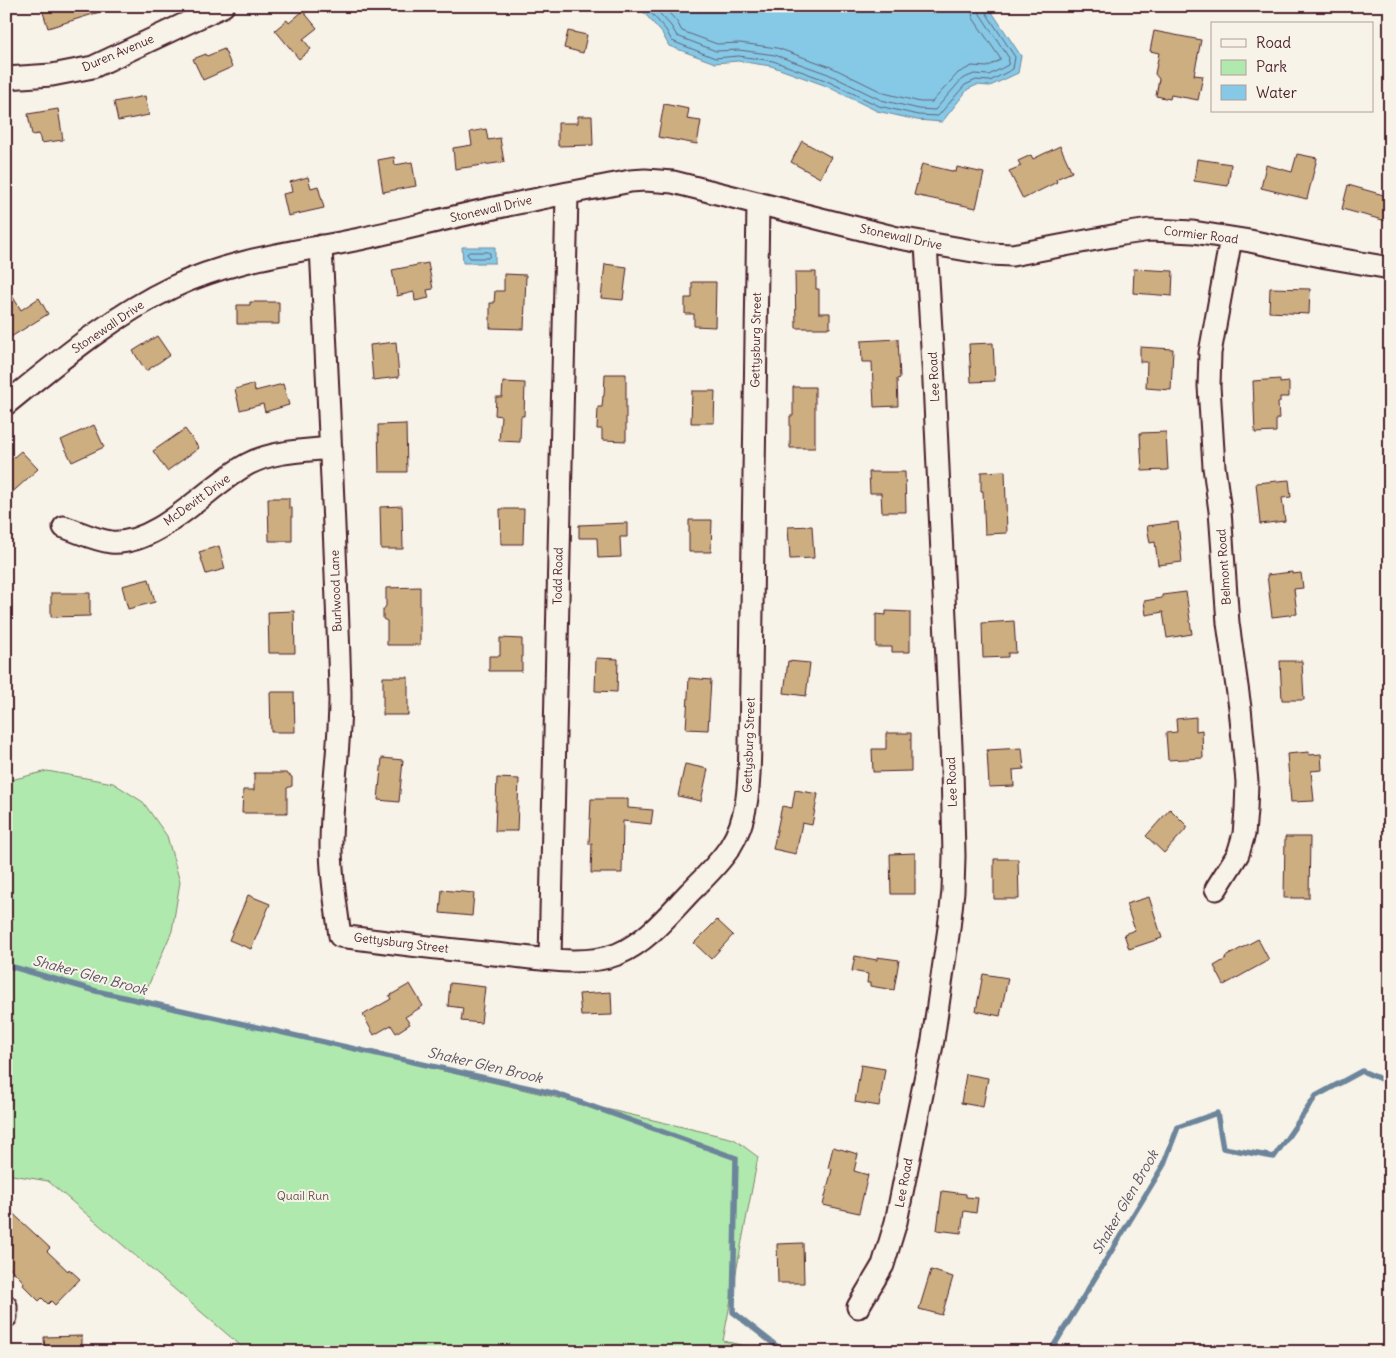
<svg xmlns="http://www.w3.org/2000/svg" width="1396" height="1358" font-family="Delius,sans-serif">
	<rect width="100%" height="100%" fill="#f7f3e8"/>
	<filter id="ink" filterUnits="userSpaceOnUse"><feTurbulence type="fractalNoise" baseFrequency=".02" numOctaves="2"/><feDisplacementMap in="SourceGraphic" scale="10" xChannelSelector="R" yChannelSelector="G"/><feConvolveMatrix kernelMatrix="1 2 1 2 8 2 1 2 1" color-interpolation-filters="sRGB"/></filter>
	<g filter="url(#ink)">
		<path fill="#b0e9ad" stroke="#7d846c" d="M 47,771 L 113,783 L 143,802 L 167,836 L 180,882 L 172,931 L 142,1000 L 734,1139 L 758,1157 L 723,1341 L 772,1352 L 248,1352 L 48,1181 L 6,1174 L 6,784 L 11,780 Z"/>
		<path fill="#85c9e6" stroke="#6d859b" d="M 638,6 L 988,6 L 1021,56 L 1018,73 L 990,86 L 977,85 L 968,89 L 942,122 L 917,120 L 877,111 L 824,85 L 771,66 L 738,61 L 715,63 L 669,46 L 662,33 Z
			M 462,247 L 495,247 L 495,263 L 463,263 Z"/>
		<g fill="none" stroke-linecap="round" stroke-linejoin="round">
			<path stroke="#626376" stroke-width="1" d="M 645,6 L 666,30 L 672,41 L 715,58 L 739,56 L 773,61 L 825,80 L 879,106 L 918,115 L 938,116 L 965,85 L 976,80 L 990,81 L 1013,69 L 1015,57 L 985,11 L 984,6
				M 653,6 L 671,26 L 677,36 L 716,51 L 739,50 L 775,55 L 828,74 L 881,100 L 919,109 L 935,110 L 962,79 L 974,74 L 989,75 L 1008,65 L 1009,58 L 980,14 L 978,6
				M 663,6 L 677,22 L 682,31 L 717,44 L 740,43 L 777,48 L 831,67 L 884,93 L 920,102 L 932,102 L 958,73 L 972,66 L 987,67 L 1000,60 L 1000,58 L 973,18 L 971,6
				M 470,252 L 488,252 L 490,253 L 490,256 L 488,258 L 470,258 L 467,254 Z"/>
			<path stroke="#6d859b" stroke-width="5.5" d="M 6,965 L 96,991 L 557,1094 L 736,1158 L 733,1312 L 779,1348 L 788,1352
				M 1050,1352 L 1163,1166 L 1178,1127 L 1217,1113 L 1223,1148 L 1274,1157 L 1316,1096 L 1362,1071 L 1390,1083"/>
		</g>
		<path fill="#ccae80" stroke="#4a1f2b" d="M 41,6 L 105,6 L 106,10 L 48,28 Z
			M 303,11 L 317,28 L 303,39 L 311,49 L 299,59 L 275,30 L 287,20 L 289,23 Z
			M 568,31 L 587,35 L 583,53 L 564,48 Z
			M 1154,31 L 1201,40 L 1194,75 L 1203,76 L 1198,100 L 1171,95 L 1170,99 L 1156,96 L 1159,79 L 1155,74 L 1159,53 L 1150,51 Z
			M 224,49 L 232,67 L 203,80 L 193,59 L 206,54 L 207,56 Z
			M 145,96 L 149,115 L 118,121 L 114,102 Z
			M 664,104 L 689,109 L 687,119 L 701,121 L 697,144 L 658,137 Z
			M 58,109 L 63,140 L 41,143 L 39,134 L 32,135 L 28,114 Z
			M 578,116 L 592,116 L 593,145 L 558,146 L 558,123 L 578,123 Z
			M 486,129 L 488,140 L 500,138 L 504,162 L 455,169 L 453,148 L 472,145 L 470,132 Z
			M 802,141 L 831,157 L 820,178 L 791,162 Z
			M 1060,146 L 1072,172 L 1056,179 L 1057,182 L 1023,199 L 1009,171 L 1021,166 L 1018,161 L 1031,155 L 1033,159 Z
			M 1297,154 L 1317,158 L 1307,199 L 1261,188 L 1266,165 L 1292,172 Z
			M 394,157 L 395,165 L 412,162 L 416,186 L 383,192 L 378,160 Z
			M 1197,159 L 1231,164 L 1228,186 L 1194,181 Z
			M 922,164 L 956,172 L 957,167 L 984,173 L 976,208 L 914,195 Z
			M 308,177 L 311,188 L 318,186 L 324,208 L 288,216 L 283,194 L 292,192 L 290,182 Z
			M 1348,185 L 1387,196 L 1386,199 L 1390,200 L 1390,222 L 1342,209 Z
			M 428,263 L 433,289 L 427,290 L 429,298 L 415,301 L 414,292 L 397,296 L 392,270 Z
			M 605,264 L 627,267 L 623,300 L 601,298 Z
			M 1134,269 L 1173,271 L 1172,296 L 1133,293 Z
			M 795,272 L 816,272 L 816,289 L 819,289 L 819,313 L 830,313 L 830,328 L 796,328 Z
			M 504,274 L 526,275 L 524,329 L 490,328 L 490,303 L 494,303 L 495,291 L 504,291 Z
			M 692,282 L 716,282 L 715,327 L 694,326 L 694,314 L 685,314 L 685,298 L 692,298 Z
			M 6,286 L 21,310 L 39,298 L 48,314 L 6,340 Z
			M 1270,288 L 1310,289 L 1309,314 L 1269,312 Z
			M 250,302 L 279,302 L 279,324 L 237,324 L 237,305 L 250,305 Z
			M 157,336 L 170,355 L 146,371 L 133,351 Z
			M 898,339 L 900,378 L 897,379 L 898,406 L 874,407 L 872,362 L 862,362 L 861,341 Z
			M 396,342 L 399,377 L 373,380 L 370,345 Z
			M 993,343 L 995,381 L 971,382 L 969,344 Z
			M 1140,347 L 1173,349 L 1171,390 L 1146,388 L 1147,362 L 1140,362 Z
			M 605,374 L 626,374 L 626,441 L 602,440 L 602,429 L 597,429 L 598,407 L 602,407 L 603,396 L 604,396 Z
			M 1280,379 L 1280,383 L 1289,382 L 1289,397 L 1280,397 L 1280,402 L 1278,403 L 1279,419 L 1276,419 L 1276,432 L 1255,433 L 1253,381 Z
			M 503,382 L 525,383 L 524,416 L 521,416 L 520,442 L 499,441 L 501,416 L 495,415 L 496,397 L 502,397 Z
			M 253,384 L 255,391 L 283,384 L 289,405 L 265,412 L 263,404 L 240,410 L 235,389 Z
			M 793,387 L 815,387 L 815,448 L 790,448 L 790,416 L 793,416 Z
			M 692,391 L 715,391 L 714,423 L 691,423 Z
			M 406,424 L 407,472 L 379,472 L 378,425 Z
			M 94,425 L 104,447 L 72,462 L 61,440 Z
			M 185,429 L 199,448 L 167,471 L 153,451 Z
			M 1166,432 L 1168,470 L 1142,471 L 1140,433 Z
			M 21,451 L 38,469 L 6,498 L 6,464 Z
			M 1005,471 L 1007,533 L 985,534 L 983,491 L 981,491 L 981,472 Z
			M 869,472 L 905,472 L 906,512 L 882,512 L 881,493 L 870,493 Z
			M 1289,480 L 1291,497 L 1282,498 L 1285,521 L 1260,524 L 1256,483 Z
			M 268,498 L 289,498 L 289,508 L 292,508 L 292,541 L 269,541 Z
			M 402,506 L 403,549 L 381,549 L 380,507 Z
			M 500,509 L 524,509 L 523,544 L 501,544 Z
			M 689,520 L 712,520 L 711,552 L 689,552 Z
			M 1178,522 L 1182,562 L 1158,565 L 1155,542 L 1150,543 L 1147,526 Z
			M 627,523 L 627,537 L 620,537 L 621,557 L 598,558 L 597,538 L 579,538 L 579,525 Z
			M 812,526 L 814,558 L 790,559 L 788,527 Z
			M 219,546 L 225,569 L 206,574 L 199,552 Z
			M 1292,572 L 1292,574 L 1301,573 L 1303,588 L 1294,589 L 1297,614 L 1272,617 L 1267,575 Z
			M 149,579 L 155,602 L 128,609 L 122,586 Z
			M 420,587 L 420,645 L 387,645 L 387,621 L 383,619 L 383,610 L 386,606 L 386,588 Z
			M 1186,592 L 1192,634 L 1167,638 L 1163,612 L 1146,615 L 1144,601 L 1162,598 L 1162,595 Z
			M 51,593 L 90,593 L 90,616 L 51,617 Z
			M 294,611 L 295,653 L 269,653 L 268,612 Z
			M 886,611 L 910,612 L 910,652 L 892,652 L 892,647 L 876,647 L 876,614 L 886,615 Z
			M 1014,621 L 1016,653 L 1008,653 L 1008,657 L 983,658 L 982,623 Z
			M 500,638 L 522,639 L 522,671 L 489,671 L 489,656 L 500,656 Z
			M 596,658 L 618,659 L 617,692 L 595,691 Z
			M 788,661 L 810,663 L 806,696 L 784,693 Z
			M 1280,661 L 1302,661 L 1304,700 L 1282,700 Z
			M 383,677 L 408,677 L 408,715 L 383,715 Z
			M 689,678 L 711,680 L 708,730 L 686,729 Z
			M 270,692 L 294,692 L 295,732 L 271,732 Z
			M 1196,717 L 1196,731 L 1202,730 L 1203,758 L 1168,760 L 1166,733 L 1177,732 L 1176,719 Z
			M 886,733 L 911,733 L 911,771 L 873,772 L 872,749 L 886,749 Z
			M 1022,748 L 1024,769 L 1013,770 L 1014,786 L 989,787 L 987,750 Z
			M 1309,752 L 1309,755 L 1321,754 L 1322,770 L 1311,771 L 1314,801 L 1291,802 L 1287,754 Z
			M 382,758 L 403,760 L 399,802 L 378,800 Z
			M 685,764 L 708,769 L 701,801 L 678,796 Z
			M 254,773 L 286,773 L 292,777 L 292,786 L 287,788 L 287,813 L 242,813 L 243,790 L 254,790 Z
			M 497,778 L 519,779 L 517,831 L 495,831 Z
			M 795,790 L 818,794 L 812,825 L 802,823 L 796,854 L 773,849 L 782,806 L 792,808 Z
			M 591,799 L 628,799 L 628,808 L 653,810 L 651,824 L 623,821 L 622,873 L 591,873 L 592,844 L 589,844 Z
			M 1170,809 L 1188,827 L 1164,853 L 1146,836 Z
			M 1285,837 L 1310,837 L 1309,898 L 1284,898 Z
			M 915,853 L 915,894 L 891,894 L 890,854 Z
			M 994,859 L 1018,859 L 1019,899 L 994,899 Z
			M 442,890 L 474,893 L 472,916 L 440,913 Z
			M 248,895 L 270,904 L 251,949 L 229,940 Z
			M 1149,897 L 1162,938 L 1129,949 L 1124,934 L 1135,930 L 1126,904 Z
			M 717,920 L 733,935 L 711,959 L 694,943 Z
			M 1258,939 L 1269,960 L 1224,985 L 1214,966 L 1226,959 L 1225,957 Z
			M 855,956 L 877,960 L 877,957 L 899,960 L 894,990 L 870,986 L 870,983 L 867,983 L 868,974 L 852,971 Z
			M 983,974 L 1008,978 L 1000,1016 L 976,1011 Z
			M 450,983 L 485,987 L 481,1023 L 461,1021 L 463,1008 L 448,1006 Z
			M 410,984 L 423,1006 L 405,1017 L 410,1024 L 396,1033 L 391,1025 L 374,1035 L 363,1015 L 391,999 L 389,996 Z
			M 611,992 L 612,1015 L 581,1016 L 579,994 Z
			M 861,1065 L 885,1069 L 879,1106 L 855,1102 Z
			M 966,1074 L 988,1078 L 983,1107 L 961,1103 Z
			M 833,1147 L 858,1154 L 854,1171 L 868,1175 L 859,1213 L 823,1205 L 832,1169 L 828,1168 Z
			M 942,1191 L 966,1194 L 966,1197 L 978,1198 L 976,1213 L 964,1211 L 961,1233 L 937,1230 Z
			M 6,1207 L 50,1248 L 47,1251 L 68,1271 L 69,1269 L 80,1279 L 55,1305 L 51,1301 L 48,1304 L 42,1298 L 39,1301 L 23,1285 L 24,1283 L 21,1279 L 6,1264 Z
			M 803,1243 L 804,1283 L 778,1283 L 777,1244 Z
			M 931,1270 L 953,1277 L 942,1315 L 919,1309 Z
			M 82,1336 L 82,1352 L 45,1352 L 44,1337 Z"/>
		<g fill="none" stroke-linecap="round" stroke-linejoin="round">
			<defs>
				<path id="minor" d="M 6,78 L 52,75 L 93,67 L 223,6
					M 321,246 C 328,395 336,543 340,691 C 341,743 331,794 331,846 C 331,876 336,906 340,936 C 391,943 443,949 494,954 C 532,957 583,968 618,954 C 647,942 669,914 690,892 C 704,878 719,864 730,847 C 750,816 749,779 750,744 L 758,203
					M 6,404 C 59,361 112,316 173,287 C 232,259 297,252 360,239 C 418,226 475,211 533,200 C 565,193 598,188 630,181 L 645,180 L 673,182 L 893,237 L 990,254 L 1012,255 L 1123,234 L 1150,230 L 1173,231 L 1193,232 L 1250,241 L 1326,257 L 1390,268
					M 64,527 C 79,532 95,540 111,542 C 159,546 208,485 248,464 C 273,451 303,451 331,448
					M 1216,889 L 1238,854 L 1244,834 L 1246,810 L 1247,782 L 1240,708 L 1228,623 L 1220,511 L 1214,467 L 1209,386 L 1210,353 L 1231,238
					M 550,959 L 567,194
					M 6,1306 L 6,1317
					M 858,1307 L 883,1265 L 896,1222 L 933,1040 L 949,928 L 953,891 L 954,856 L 952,768 L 934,382 L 926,244"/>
			</defs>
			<use href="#minor" stroke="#4a1f2b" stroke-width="25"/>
			<use href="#minor" stroke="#f7f3e8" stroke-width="21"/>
		</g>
	</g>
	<g text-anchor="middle" stroke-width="4" stroke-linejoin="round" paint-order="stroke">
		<g font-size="12" fill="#4a1f2b" stroke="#f7f3e8">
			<text transform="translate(118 53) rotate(-23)" y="4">Duren Avenue</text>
			<text transform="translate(491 209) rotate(-13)" y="4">Stonewall Drive</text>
			<text transform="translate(1201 235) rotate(7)" y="4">Cormier Road</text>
			<text transform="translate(901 237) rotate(12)" y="4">Stonewall Drive</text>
			<text transform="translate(108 327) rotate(-34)" y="4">Stonewall Drive</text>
			<text transform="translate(756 340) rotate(-89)" y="4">Gettysburg Street</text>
			<text transform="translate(934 377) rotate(-93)" y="4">Lee Road</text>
			<text transform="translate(197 500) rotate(-36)" y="4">McDevitt Drive</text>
			<text transform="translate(1224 567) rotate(-94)" y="4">Belmont Road</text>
			<text transform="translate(558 576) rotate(-89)" y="4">Todd Road</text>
			<text transform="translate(336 591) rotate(-92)" y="4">Burlwood Lane</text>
			<text transform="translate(749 745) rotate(-88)" y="4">Gettysburg Street</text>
			<text transform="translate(952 782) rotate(-92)" y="4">Lee Road</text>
			<text transform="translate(401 943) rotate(7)" y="4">Gettysburg Street</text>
			<text transform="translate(904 1183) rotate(-79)" y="4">Lee Road</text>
		</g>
		<g font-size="12" fill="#64524c" stroke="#f7f3e8">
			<text x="303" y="1200">Quail Run</text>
		</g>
		<g font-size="14" font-style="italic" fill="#5c5263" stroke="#f7f3e8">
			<text transform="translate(90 975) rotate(15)" y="5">Shaker Glen Brook</text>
			<text transform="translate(485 1065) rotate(13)" y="5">Shaker Glen Brook</text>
			<text transform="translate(1125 1202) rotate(-60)" y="5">Shaker Glen Brook</text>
		</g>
	</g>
	<rect width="1396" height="1358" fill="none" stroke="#f7f3e8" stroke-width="25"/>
	<rect x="12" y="12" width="1371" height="1333" fill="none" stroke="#4a1f2b" stroke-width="2" filter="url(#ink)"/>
	<rect x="1211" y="22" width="162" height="90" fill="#f7f3e8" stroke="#b29e9c"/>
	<rect x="1221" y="39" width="25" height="8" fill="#f7f3e8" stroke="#b29e9c"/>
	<text x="1256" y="48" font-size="15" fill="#4a1f2b">Road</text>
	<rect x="1221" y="60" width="25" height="15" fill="#b0e9ad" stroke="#b29e9c"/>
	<text x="1256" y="72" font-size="15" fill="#4a1f2b">Park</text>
	<rect x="1221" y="85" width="25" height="15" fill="#85c9e6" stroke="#b29e9c"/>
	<text x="1256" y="98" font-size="15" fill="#4a1f2b">Water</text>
</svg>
